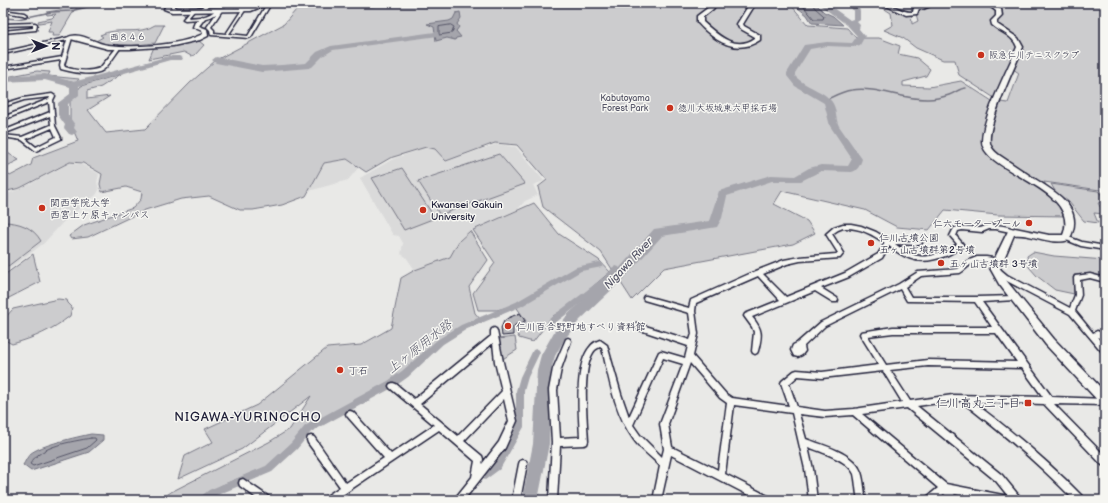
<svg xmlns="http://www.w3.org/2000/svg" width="1108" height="503" font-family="'Balsamiq Sans','Klee One',sans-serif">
	<rect width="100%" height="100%" fill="#e9e9e7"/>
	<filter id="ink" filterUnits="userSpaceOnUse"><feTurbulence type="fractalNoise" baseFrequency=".025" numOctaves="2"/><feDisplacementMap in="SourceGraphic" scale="8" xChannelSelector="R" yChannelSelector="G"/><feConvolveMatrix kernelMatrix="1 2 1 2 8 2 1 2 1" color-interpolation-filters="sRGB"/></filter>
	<g filter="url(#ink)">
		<path fill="#dadada" d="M 497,144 L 516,147 L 544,181 L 533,185 L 538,195 L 525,201 L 517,210 L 470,231 L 459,241 L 450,257 L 415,270 L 406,257 L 401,254 L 403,243 L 399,236 L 393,235 L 360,178 L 393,159 L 426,147 L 435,148 L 446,161 Z
			M 347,159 L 359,167 L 348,180 L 309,191 L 324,163 Z
			M 69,163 L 81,164 L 99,174 L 97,182 L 99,190 L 96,195 L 66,219 L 44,243 L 3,274 L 3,196 L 32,183 Z"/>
		<path fill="#ccccce" stroke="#777784" d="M 302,3 L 799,3 L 791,5 L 808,25 L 847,28 L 856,38 L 879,38 L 900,46 L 898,54 L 917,58 L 930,69 L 926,76 L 903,82 L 903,86 L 929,87 L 961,81 L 992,101 L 1008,103 L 1019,73 L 1010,67 L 996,99 L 959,75 L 955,60 L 943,60 L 916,48 L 903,38 L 884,30 L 893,25 L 891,13 L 875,3 L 913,3 L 911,11 L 912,24 L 918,21 L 916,14 L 920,8 L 921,3 L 986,3 L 996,9 L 996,18 L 1003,16 L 1002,8 L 994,3 L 1105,3 L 1105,196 L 1100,190 L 1044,182 L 1067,216 L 998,215 L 945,210 L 929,230 L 897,227 L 865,210 L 782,191 L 774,204 L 807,221 L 815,233 L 793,244 L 664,268 L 632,300 L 601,252 L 543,207 L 538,187 L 547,180 L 517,145 L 495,143 L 446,161 L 435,149 L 426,147 L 390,158 L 366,172 L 347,159 L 324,163 L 306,196 L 282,205 L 253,210 L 240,210 L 209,196 L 181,199 L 145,210 L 88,237 L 71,239 L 69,236 L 84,225 L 133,208 L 141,199 L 142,192 L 126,187 L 102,192 L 100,184 L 102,174 L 83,163 L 70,162 L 20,188 L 3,192 L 3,169 L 10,176 L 31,165 L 33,158 L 78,141 L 70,122 L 70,100 L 81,86 L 121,74 L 101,87 L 87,91 L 87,99 L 110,96 L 88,110 L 106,133 L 145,129 L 190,83 L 216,60 L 284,24 Z
			M 76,5 L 85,5 L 75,9 L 59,36 L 52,36 L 53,32 L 48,32 L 52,21 L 39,23 L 38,21 L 52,18 L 56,14 L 47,15 L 46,12 L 60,10 L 64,7 L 72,8 Z
			M 155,25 L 164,25 L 155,43 C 135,45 115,49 96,41 L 103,37 L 100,35 C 117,26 139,36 155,25 Z
			M 199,41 L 204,45 L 195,55 L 191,56 L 184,52 L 149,59 L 154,47 Z
			M 37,71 L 50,72 L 48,76 L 79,79 L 76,83 L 43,76 L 10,78 L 11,76 Z
			M 6,152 L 19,160 L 3,168 L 3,154 Z
			M 499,154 L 525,184 L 440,215 L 418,181 Z
			M 402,168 L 435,218 L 404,230 L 372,178 Z
			M 1051,184 L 1098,191 L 1105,199 L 1105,202 L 1098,203 L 1104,214 L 1094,213 L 1098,223 L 1084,221 L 1069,202 L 1055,191 Z
			M 534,203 L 559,234 L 599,260 L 610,272 L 572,304 L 553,316 L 533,342 L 519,338 L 516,332 L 526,321 L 515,305 L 497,310 L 478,310 L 473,293 L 495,263 L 473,230 Z
			M 3,222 C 19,222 33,227 41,241 L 3,270 Z
			M 470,231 L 488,260 L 469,287 L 475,313 L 481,320 L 443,341 L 406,374 L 334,414 L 300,435 L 274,464 L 220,486 L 203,500 L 160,500 L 171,492 L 269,442 L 290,429 L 311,396 L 242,449 L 178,479 L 185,456 L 213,442 L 205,429 L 257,405 L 327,348 L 361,345 L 391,328 L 401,278 L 415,270 L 450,257 L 459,241 Z
			M 1033,252 L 1054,256 L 1105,260 L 1105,278 L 1090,274 L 1074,275 L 1074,294 L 1055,290 L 1037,276 L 1029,267 L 1027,256 Z
			M 33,254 L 40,282 L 3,301 L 3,276 Z
			M 58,299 L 67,300 L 68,303 L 72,307 L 70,316 C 52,330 34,338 12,344 L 3,339 L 3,320 L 13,309 Z
			M 515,337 L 517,350 L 501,360 L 498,339 Z"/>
		<path fill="#a5a5ac" stroke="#71717f" d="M 802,3 L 815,3 L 824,12 L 833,16 L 843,25 L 812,23 L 807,15 L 798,8 Z
			M 460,12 L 461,18 L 457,24 L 459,27 L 456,31 L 461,37 L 456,38 L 455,40 L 447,38 L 436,41 L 434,27 L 427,24 L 449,21 L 453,19 L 456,13 Z
			M 91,434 L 103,435 L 103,440 L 89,452 L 31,471 L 23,465 C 25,462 27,457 30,454 C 40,445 77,437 91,434 Z"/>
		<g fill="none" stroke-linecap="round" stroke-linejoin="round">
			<path stroke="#565668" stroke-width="1" d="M 803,3 L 804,7 L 814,19 L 823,19 L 824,16 L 814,7 L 813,3
				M 451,25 L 454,27 L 452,33 L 439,35 L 439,27 Z
				M 91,438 L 95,438 L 96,440 L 87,448 L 33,466 L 30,464 C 41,445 71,442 91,438 Z"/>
			<path stroke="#71717f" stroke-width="1.5" d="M 3,18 L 18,19 L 51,12 L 71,11 L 103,3
				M 826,100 C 834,96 842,91 852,90 C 877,86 902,100 928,99 C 935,99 943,97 949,95 C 956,93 959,88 966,88"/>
			<path fill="#a5a5ac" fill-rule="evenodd" d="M 599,262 L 602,263 L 603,265 L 602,267 L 581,271 L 522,306 L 467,329 L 443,344 L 408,377 L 394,387 L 311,432 L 297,449 L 272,472 L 215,496 L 211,500 L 198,500 L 200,497 L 209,490 L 266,466 L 291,443 L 305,426 L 388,381 L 402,371 L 437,340 L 461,325 L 516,302 L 576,267 Z
				M 616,266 L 619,267 L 620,269 L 613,279 L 555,323 L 552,324 L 549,323 L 548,321 L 549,319 L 607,275 L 613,267 Z
				M 536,349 L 539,350 L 540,352 L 528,377 L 524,391 L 524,427 L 500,469 L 485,480 L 482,478 L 480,475 L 482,472 L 494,463 L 516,426 L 516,391 L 520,377 L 533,350 Z"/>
			<path fill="#a5a5ac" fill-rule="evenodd" d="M 817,3 L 826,3 L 850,20 L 853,19 L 853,11 L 849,3 L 857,3 L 860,11 L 860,20 L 857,22 L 860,25 L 859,29 L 865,36 L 860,45 L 853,47 L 827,46 L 810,49 L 795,73 L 795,76 C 805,87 825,91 832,102 C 837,109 835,118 839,126 L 862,159 C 860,165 858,171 851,172 L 821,171 L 801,181 L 772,181 L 727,196 L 722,218 L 717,227 L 662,236 L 625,277 L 579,321 L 564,340 L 555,356 L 551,370 L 549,444 L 538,500 L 522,500 L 533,444 L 537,370 L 541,355 L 554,332 L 569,313 L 617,271 L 654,229 L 709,221 L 719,191 L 771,175 L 795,176 L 809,168 L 821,165 L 848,166 L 852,159 L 830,126 L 824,103 L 795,86 L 787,76 L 787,73 L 804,45 L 827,42 L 852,43 L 857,36 L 847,25 Z
				M 435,32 L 439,34 L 438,36 L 333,50 L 323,56 L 312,67 L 309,68 L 262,72 L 216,63 L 212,60 L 216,57 L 262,66 L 282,65 L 306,63 L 317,52 L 331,46 Z
				M 169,56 L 179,56 L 183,58 L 182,60 L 170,60 L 79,86 L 79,95 L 68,104 L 68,115 L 75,125 L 74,128 L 77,132 L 72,135 L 69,134 L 64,128 L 65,125 L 58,115 L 58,103 L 70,94 L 70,87 L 45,80 L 3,82 L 3,76 L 45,74 L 73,82 Z"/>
		</g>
		<path fill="#b8b8bc" stroke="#22223b" d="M 520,313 L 525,321 L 515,325 L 513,327 L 513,335 L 502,336 L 501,328 L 504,321 L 508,318 Z"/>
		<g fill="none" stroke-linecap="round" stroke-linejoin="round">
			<defs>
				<path id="street" d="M 174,3 L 179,3 L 174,6 L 177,10 L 175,11 L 170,6 Z
					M 208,3 L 212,3 L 201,11 L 199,11 L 199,9 Z
					M 922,3 L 926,3 L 930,6 L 923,9 L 916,9 L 916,7 L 925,6 Z
					M 263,4 L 265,4 L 269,7 L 251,37 L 249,38 L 211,35 L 210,30 L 207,27 L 216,14 C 207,20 195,19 185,20 L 183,19 L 192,9 L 195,10 L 188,18 C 198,17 209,18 216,9 L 219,10 L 220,8 L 222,8 L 223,9 L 211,27 L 214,30 L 214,33 L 226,34 L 243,8 L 245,8 L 246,9 L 229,34 L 248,36 L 265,7 L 263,6 Z
					M 3,10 L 24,13 L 27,15 L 25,16 L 23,15 L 3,12 Z
					M 35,23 L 37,24 L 36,30 L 3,33 L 3,31 L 33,28 L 33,25 L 3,26 L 3,24 Z
					M 70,37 L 72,38 L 64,65 L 65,67 C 76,71 89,72 100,68 L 118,46 L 121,47 C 117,52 108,67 103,70 C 93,77 72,72 61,69 L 60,65 L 61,60 L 3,69 L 3,67 L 62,57 L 67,40 L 3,54 L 3,52 Z
					M 52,94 L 55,96 L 53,100 L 55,126 L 61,138 L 61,139 L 36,151 L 22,140 L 3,137 L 3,135 L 22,137 L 51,125 L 50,116 L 3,134 L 3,131 L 50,112 L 49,102 L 3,120 L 3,117 L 49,99 L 50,97 L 24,100 L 3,107 L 3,104 L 23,98 ZM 52,128 L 56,137 L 36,147 L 26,139 Z
					M 843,224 L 851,224 L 861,226 L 876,232 L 889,240 L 921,242 L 922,243 L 921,244 L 919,245 L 895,244 C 919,263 931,258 956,245 L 957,244 L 950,236 L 954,228 C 963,225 970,227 979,228 C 982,228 984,226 988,225 C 994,224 1013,227 1018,231 L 1015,233 L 996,229 L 989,229 L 982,232 L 962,230 L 958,231 L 956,236 L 963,244 C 959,250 954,252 948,255 C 923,265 909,262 889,246 L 882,258 L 849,277 L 821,288 L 837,298 L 838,300 L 837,302 L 833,302 L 815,291 L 752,317 C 763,330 762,335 758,351 L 757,353 L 755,354 L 753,353 L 752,351 L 754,332 L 752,327 L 744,316 L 745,314 L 780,300 L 758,276 L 696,303 L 695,311 L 698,334 L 693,356 L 726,394 L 732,398 L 789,406 L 781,383 L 782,381 L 794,371 L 797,370 L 822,372 L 879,365 L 861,336 L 860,334 L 861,332 L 893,327 L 992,327 L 975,302 L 909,301 L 907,301 L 900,289 L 825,326 L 804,346 L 805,351 L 802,355 L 798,357 L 794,356 L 791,350 L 793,345 L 797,343 L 821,322 L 899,284 L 918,272 L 958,269 L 967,261 L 977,257 L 986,257 L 1000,259 L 1001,261 L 1000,263 L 998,263 C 988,262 978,258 970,265 C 966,268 964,271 960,273 L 921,276 L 905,287 L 911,297 L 977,297 L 1015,296 L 1017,296 L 1018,298 L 1017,300 L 1015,300 L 982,302 L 1052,397 L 1105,399 L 1105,405 L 1054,404 L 1105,456 L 1105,466 L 1102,465 L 1044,404 L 973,402 C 1012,431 1049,462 1083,497 L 1084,500 L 1074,500 C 1039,464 1001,432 961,401 L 953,401 L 917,406 L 1002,475 L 1020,497 L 1021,500 L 986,500 L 954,494 L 958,500 L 949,500 L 944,494 L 936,500 L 926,500 L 927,497 L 938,488 L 853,415 L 825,417 L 799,414 L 806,439 C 823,445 854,453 861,472 C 864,481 864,491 866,500 L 858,500 C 856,492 856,482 854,474 C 848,460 821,452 808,447 L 813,469 L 817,500 L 809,500 L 805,469 L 792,413 L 734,405 L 725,474 L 770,497 L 771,500 L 758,500 L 671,455 L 661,500 L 653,500 L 660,466 C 652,457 641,450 634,440 C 615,414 609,379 602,348 L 600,347 C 598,348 596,349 595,350 C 581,365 587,421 588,441 L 587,444 L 584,445 L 560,446 L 557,500 L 549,500 L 552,442 L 549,390 L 553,369 L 566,339 L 568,338 L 570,339 L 571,341 L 561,369 L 557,390 L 560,438 L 580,437 C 579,415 574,365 590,347 C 592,344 597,341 600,340 L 607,345 L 621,394 L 629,417 L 659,352 L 661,351 L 685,358 L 688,346 L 634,328 L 633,326 L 634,324 L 636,323 L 690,340 L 692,334 L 689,313 L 644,300 L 643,298 L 644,296 L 646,296 L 689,308 L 691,300 L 756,271 L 784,260 L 800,257 L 836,254 L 838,253 L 826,234 L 834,227 ZM 843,228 C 859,227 872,234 885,243 L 878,254 L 845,273 L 786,297 L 763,274 L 787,264 L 800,261 L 840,258 L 844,253 L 832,234 L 838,230 ZM 893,333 L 996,333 L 1017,362 L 928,360 L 886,365 L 868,336 ZM 663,358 L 683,364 L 660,424 L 664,449 L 662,457 L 640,435 L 633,425 ZM 690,363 L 720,398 L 727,403 L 718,470 L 672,447 L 668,424 ZM 928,366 L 1022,368 L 1043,397 L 953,395 L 910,401 L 890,370 ZM 883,371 L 902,402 L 854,409 L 825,411 L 797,407 L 789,384 L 798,376 L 822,378 ZM 907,408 L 996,481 L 1008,496 L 946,484 L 862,414 Z
					M 1066,236 L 1082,242 L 1105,246 L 1105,250 L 1081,246 L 1064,239 L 1063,238 L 1064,237 Z
					M 997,270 L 1001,270 L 1007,275 L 1070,308 L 1075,295 L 1074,278 L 1075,276 L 1090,274 L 1105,278 L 1105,282 L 1090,278 L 1080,280 L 1081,295 L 1075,311 L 1093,333 L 1097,331 L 1105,334 L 1105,340 L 1097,337 L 1105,346 L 1105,354 L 1103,353 L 1070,314 L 1003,279 L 996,272 Z
					M 494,328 L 496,329 L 497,331 L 503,362 L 517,421 L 505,448 L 464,500 L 455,500 L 456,497 L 472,477 L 475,461 L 439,430 L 335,500 L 324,500 L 325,497 L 340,487 L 308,443 L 307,440 L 308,437 L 311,436 L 314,437 L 346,483 L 384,458 L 347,416 L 346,414 L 347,412 L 350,411 L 353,412 L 391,454 L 434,425 L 390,388 L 389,386 L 390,384 L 393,383 L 396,384 L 414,399 L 491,336 L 491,331 L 492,329 ZM 493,343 L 495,362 L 502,391 L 458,436 L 420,404 ZM 504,399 L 509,421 L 499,442 L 482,464 L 483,459 L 482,456 L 464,441 Z
					M 523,460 L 526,461 L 527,464 L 520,500 L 512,500 L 519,464 L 520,461 Z
					M 243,479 L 269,497 L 270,500 L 259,500 L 240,486 L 239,483 L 240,480 Z"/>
				<path id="secondary" d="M 167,3 L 173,3 L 170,8 L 172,8 L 250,7 L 262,3 L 270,3 L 251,11 L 172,12 L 164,9 Z
					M 357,3 L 380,3 C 375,6 362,6 357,3 Z
					M 708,3 L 714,3 L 716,5 L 713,9 L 703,17 L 703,22 C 718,35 735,52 755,38 L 755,37 L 739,28 L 737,24 L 750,3 L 756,3 L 743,24 L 744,26 L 760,35 L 760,40 C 737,56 714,41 697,22 L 697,16 L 709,7 L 710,5 Z
					M 880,3 C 892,3 902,13 913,12 L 915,3 L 921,3 L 917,14 L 906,15 Z
					M 986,3 L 993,3 L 1001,9 L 1002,16 L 997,21 L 997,24 L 1018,38 L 1023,47 C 1015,67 987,124 990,143 C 991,148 995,152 999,155 C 1011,163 1023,171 1035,179 C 1057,193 1086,209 1069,240 C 1050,246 1032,233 1014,235 L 1000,268 L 1005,279 L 1054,339 L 1105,392 L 1105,405 L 1101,404 L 1046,345 L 999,284 L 990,268 L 1008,231 L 1015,228 L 1049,235 L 1063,235 C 1082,187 982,173 982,141 C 983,116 1007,71 1017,47 C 1013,35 1001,33 992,25 L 991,21 L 996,16 L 996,11 Z
					M 202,16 L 205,18 L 199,26 L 207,29 L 208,36 L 200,40 L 173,46 L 130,49 L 108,49 L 67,38 C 78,30 96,44 108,45 C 135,48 178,46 203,34 L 202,31 L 193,27 L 195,22 Z"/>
			</defs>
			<use href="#street" stroke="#22223b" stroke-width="3"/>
			<use href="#secondary" stroke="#22223b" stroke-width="3"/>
			<use href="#street" fill="#f6f6f2" fill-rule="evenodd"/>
			<use href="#secondary" fill="#f6f6f2" fill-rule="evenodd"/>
		</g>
	</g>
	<g fill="#c8321e" stroke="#f6f6f2" stroke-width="1.5">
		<circle cx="981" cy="55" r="4"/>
		<circle cx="670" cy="108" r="4"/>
		<circle cx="42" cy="208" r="4"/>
		<circle cx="423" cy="210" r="4"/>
		<circle cx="1029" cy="223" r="4"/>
		<circle cx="871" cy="243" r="4"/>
		<circle cx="941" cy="263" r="4"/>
		<circle cx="508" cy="326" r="4"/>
		<circle cx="340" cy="370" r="4"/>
		<rect x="1024" y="399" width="8" height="8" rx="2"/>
	</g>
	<g text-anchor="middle" stroke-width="3" stroke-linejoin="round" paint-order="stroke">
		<g font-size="9" fill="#22223b" stroke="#f6f6f2">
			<text transform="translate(128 37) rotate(-1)" y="3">西８４６</text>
		</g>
		<g font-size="9" fill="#22223b" stroke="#f6f6f2" text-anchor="start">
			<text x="989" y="58">阪急仁川テニスクラブ</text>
			<text x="678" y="111">徳川大坂城東六甲採石場</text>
		</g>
		<g font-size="9" fill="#555567" stroke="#f6f6f2">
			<text x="625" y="101">Kabutoyama<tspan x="625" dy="10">Forest Park</tspan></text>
		</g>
		<g font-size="10" fill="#22223b" stroke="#f6f6f2" text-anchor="start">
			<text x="50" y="206">関西学院大学<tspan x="50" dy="12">西宮上ケ原キャンパス</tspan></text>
			<text x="431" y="208">Kwansei Gakuin<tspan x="431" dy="12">University</tspan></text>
			<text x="1021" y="227" text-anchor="end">仁六モータープール</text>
			<text x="879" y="241">仁川古墳公園<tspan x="879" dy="12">五ヶ山古墳群第2号墳</tspan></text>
			<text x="949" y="267">五ヶ山古墳群 3号墳</text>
			<text x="516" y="330">仁川百合野町地すべり資料館</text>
			<text x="348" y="374">丁石</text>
		</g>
		<g font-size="11" font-style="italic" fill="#565668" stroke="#f6f6f2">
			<text transform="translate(628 263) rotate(-47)" y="4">Nigawa River</text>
		</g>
		<g font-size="12" fill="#22223b" stroke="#f6f6f2" text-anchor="end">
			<text x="1020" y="407">仁川高丸三丁目</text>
		</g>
		<g font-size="13" font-style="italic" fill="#565668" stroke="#f6f6f2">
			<text transform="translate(419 346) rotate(-38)" y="5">上ヶ原用水路</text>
		</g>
		<g font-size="13" letter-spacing="1" fill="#22223b" stroke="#f6f6f2">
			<text x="248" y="421">NIGAWA-YURINOCHO</text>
		</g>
	</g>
	<rect width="1108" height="503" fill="none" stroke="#f6f6f2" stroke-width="16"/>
	<rect x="8" y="8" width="1092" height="487" fill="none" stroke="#22223b" stroke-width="1.5" filter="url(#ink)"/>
	<g transform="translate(46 46) rotate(90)" stroke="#f6f6f2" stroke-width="3" paint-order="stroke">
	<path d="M0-3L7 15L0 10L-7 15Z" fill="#22223b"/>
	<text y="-6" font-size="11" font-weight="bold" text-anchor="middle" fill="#22223b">N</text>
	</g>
</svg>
